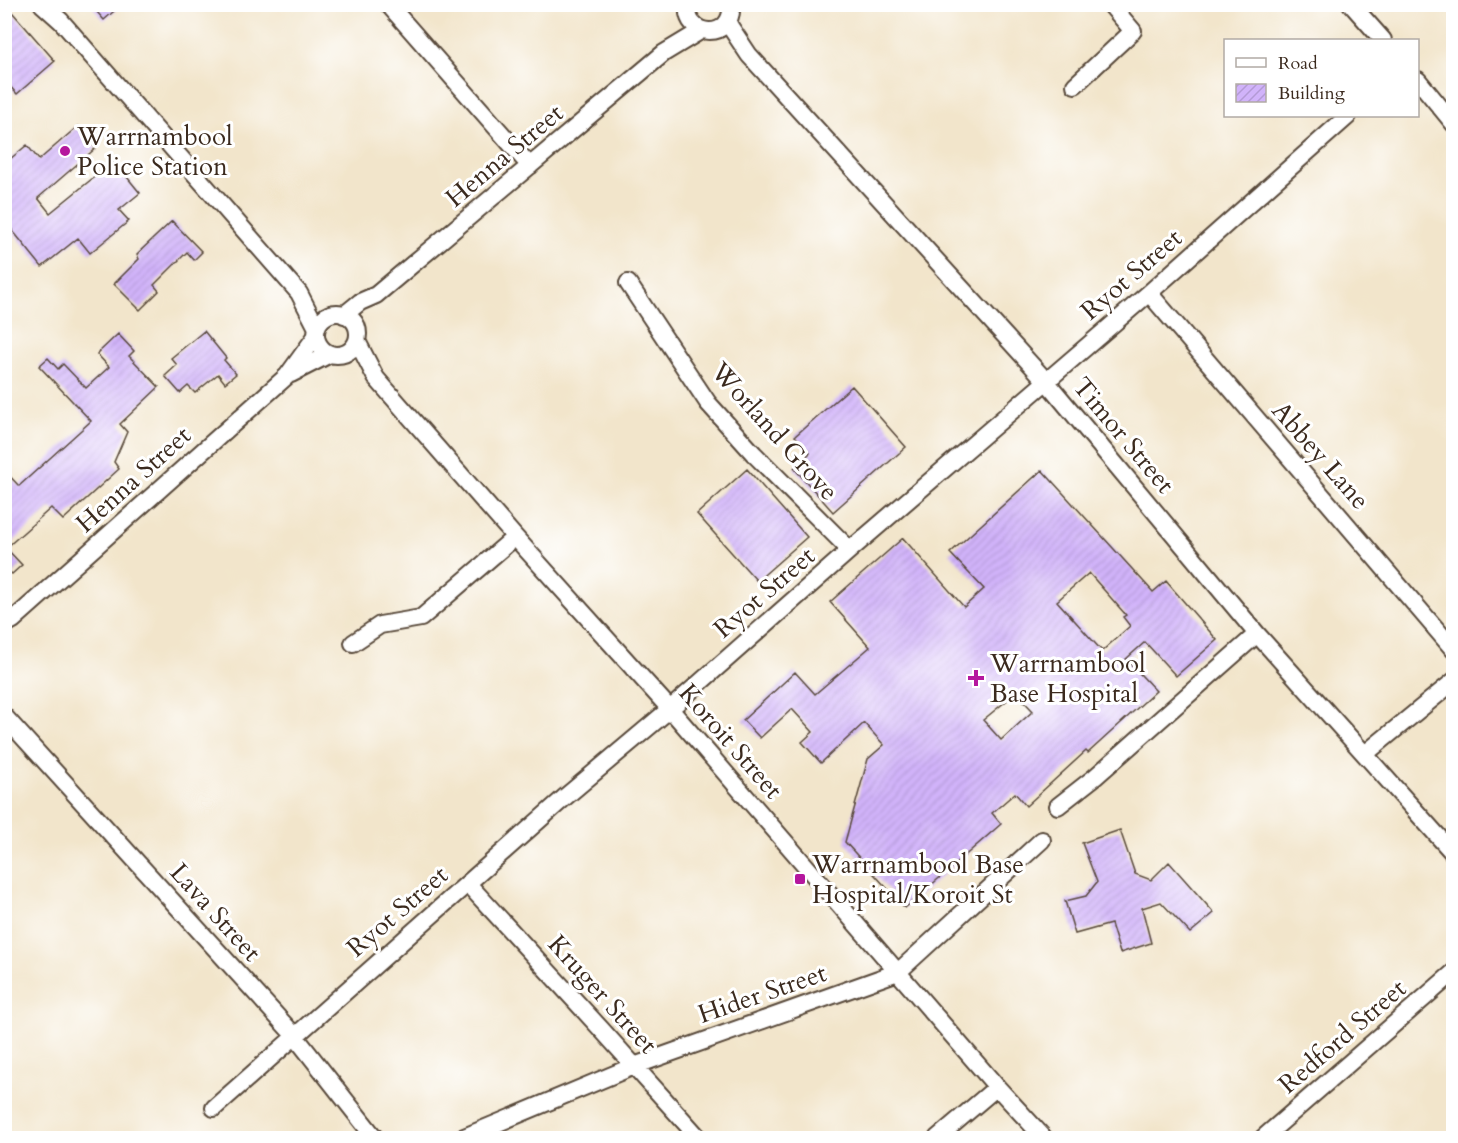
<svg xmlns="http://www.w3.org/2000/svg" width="1458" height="1143" font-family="Cardo,serif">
	<defs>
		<pattern id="building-hatch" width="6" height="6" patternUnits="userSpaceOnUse" patternTransform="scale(1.5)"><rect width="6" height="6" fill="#d1b3fa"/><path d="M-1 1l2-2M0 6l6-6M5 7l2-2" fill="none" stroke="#b49ad6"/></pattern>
	</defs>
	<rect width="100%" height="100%" fill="#fff"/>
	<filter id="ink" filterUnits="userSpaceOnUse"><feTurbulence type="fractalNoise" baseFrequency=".0167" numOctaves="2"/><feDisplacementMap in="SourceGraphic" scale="12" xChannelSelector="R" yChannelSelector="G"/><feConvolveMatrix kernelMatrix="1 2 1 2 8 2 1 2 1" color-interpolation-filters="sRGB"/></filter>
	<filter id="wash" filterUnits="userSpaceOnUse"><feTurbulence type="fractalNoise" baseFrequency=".008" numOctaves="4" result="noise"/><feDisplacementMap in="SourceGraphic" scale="24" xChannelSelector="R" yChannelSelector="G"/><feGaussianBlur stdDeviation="1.35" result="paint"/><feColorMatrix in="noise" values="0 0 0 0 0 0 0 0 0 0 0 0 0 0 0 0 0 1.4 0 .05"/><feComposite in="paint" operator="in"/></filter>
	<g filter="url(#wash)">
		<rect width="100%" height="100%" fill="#f2e5cb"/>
		<g id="blocks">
			<path fill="url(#building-hatch)" fill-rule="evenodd" d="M 5,4 L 55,61 L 17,94 L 4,80 Z
				M 90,4 L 122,4 L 104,20 Z
				M 78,126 L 96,148 L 38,198 L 50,213 L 114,161 L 140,193 L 119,210 L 129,221 L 90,253 L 78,238 L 42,267 L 4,220 L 4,164 L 27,145 L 39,160 Z
				M 172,221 L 202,252 L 194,260 L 187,252 L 154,285 L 159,291 L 140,310 L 114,284 L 139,259 L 137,254 Z
				M 204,331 L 226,358 L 224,360 L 236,374 L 225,383 L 218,374 L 195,393 L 188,386 L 180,393 L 165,376 L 177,365 L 171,358 Z
				M 118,334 L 134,351 L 129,356 L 159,387 L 120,424 L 127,432 L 114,462 L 119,469 L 63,520 L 51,508 L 6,548 L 22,565 L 12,574 L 4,567 L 4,470 L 19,486 L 91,421 L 39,366 L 48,358 L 58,369 L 63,364 L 86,388 L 109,367 L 97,354 Z
				M 852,386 L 906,447 L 833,512 L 794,468 L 810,453 L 795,436 Z
				M 747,469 L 807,537 L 757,581 L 697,514 Z
				M 1042,470 L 1153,592 L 1166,581 L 1217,640 L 1176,676 L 1145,642 L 1126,659 L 1156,691 L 1088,753 L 1086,751 L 1026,806 L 1015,793 L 992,813 L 1001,824 L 905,908 L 845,842 L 868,759 L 884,745 L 864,723 L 821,763 L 802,742 L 813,732 L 792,709 L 760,738 L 743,720 L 795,672 L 815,694 L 870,647 L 830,602 L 903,538 L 964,607 L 984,589 L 950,553 ZM 1089,573 L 1126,615 L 1123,617 L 1130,626 L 1102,651 L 1057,601 ZM 1016,693 L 1033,711 L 1001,740 L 983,720 Z
				M 1120,830 L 1135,874 L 1151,880 L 1169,862 L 1214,913 L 1190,933 L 1161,902 L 1142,908 L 1151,943 L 1120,953 L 1111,924 L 1075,934 L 1065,901 L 1086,896 L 1097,882 L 1082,843 Z"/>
		</g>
	</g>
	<g filter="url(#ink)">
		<use href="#blocks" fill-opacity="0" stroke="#564638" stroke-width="1.5"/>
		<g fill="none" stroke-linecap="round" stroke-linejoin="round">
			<defs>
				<path id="minor" d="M 42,4 L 61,21 L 299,293 L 317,328
					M 388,4 L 530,166
					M 688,4 C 683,39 735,41 731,4
					M 1351,4 L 1383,40
					M 727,22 L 749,55 L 1046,381 L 1257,634 L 1454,854
					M 1418,80 L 1454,124
					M 1075,85 L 1133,31 L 1110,4
					M 628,283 L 708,403 L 754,454 L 850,550
					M 1149,293 L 1454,650
					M316 334a21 21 0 1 1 42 0a21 21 0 1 1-42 0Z
					M 344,315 L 360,302 L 376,295 L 664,53 L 702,30
					M 357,341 L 376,378 L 515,537 L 670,709 L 997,1087 L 1044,1138
					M 291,374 L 330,354
					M 4,625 L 13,620 L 287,376 L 316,336
					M 353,643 L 380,625 L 421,618 L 515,537
					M 4,716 L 294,1035 L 375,1138
					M 1365,754 L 1454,681
					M 1058,806 L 1095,777 L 1257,634
					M 468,884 L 601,1029 L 699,1138
					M 214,1108 L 564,798 L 670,709 L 850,550 L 1149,293 L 1348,116
					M 462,1138 L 634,1066 L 898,972 L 1042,840
					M 937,1138 L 997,1087
					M 1263,1138 L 1454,972"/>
			</defs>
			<use href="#minor" stroke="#564638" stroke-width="20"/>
			<use href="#minor" stroke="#fff" stroke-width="16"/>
		</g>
	</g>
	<g fill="#b5179e" stroke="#fff" stroke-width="2">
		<circle cx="65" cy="151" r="6"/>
		<path d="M973 669h6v6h6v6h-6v6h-6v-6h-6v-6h6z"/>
		<rect x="794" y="873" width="12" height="12" rx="3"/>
	</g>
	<g text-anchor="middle" stroke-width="6" stroke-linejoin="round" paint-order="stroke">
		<g font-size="26" fill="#3b2a1e" stroke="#fff" text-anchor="start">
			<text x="77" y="145">Warrnambool<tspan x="77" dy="30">Police Station</tspan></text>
			<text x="990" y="672">Warrnambool<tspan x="990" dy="30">Base Hospital</tspan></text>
			<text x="812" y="873">Warrnambool Base<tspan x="812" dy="30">Hospital/Koroit St</tspan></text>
		</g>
		<g font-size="26" fill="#3b2a1e" stroke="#fff">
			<text transform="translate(504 155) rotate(-40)" y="9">Henna Street</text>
			<text transform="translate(1131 274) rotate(-41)" y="9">Ryot Street</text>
			<text transform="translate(775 431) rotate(48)" y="9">Worland Grove</text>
			<text transform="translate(1124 435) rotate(50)" y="9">Timor Street</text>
			<text transform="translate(1321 455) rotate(49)" y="9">Abbey Lane</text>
			<text transform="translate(133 479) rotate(-42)" y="9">Henna Street</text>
			<text transform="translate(764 592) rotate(-41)" y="9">Ryot Street</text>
			<text transform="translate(731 741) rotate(49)" y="9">Koroit Street</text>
			<text transform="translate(397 911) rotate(-41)" y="9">Ryot Street</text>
			<text transform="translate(216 912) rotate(48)" y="9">Lava Street</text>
			<text transform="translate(762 993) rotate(-19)" y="9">Hider Street</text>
			<text transform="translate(603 994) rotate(48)" y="9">Kruger Street</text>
			<text transform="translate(1342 1036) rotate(-41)" y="9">Redford Street</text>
		</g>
	</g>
	<rect width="1458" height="1143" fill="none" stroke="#fff" stroke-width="24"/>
	<rect x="1224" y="39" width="195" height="78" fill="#ffffff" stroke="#b1aaa5" stroke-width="1.5"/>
	<rect x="1236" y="58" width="30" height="9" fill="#ffffff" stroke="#b1aaa5" stroke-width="1.5"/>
	<text x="1278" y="69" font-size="18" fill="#3b2a1e">Road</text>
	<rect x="1236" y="84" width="30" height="18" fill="url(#building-hatch)" stroke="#b1aaa5" stroke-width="1.5"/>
	<text x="1278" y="99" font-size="18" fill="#3b2a1e">Building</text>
</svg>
